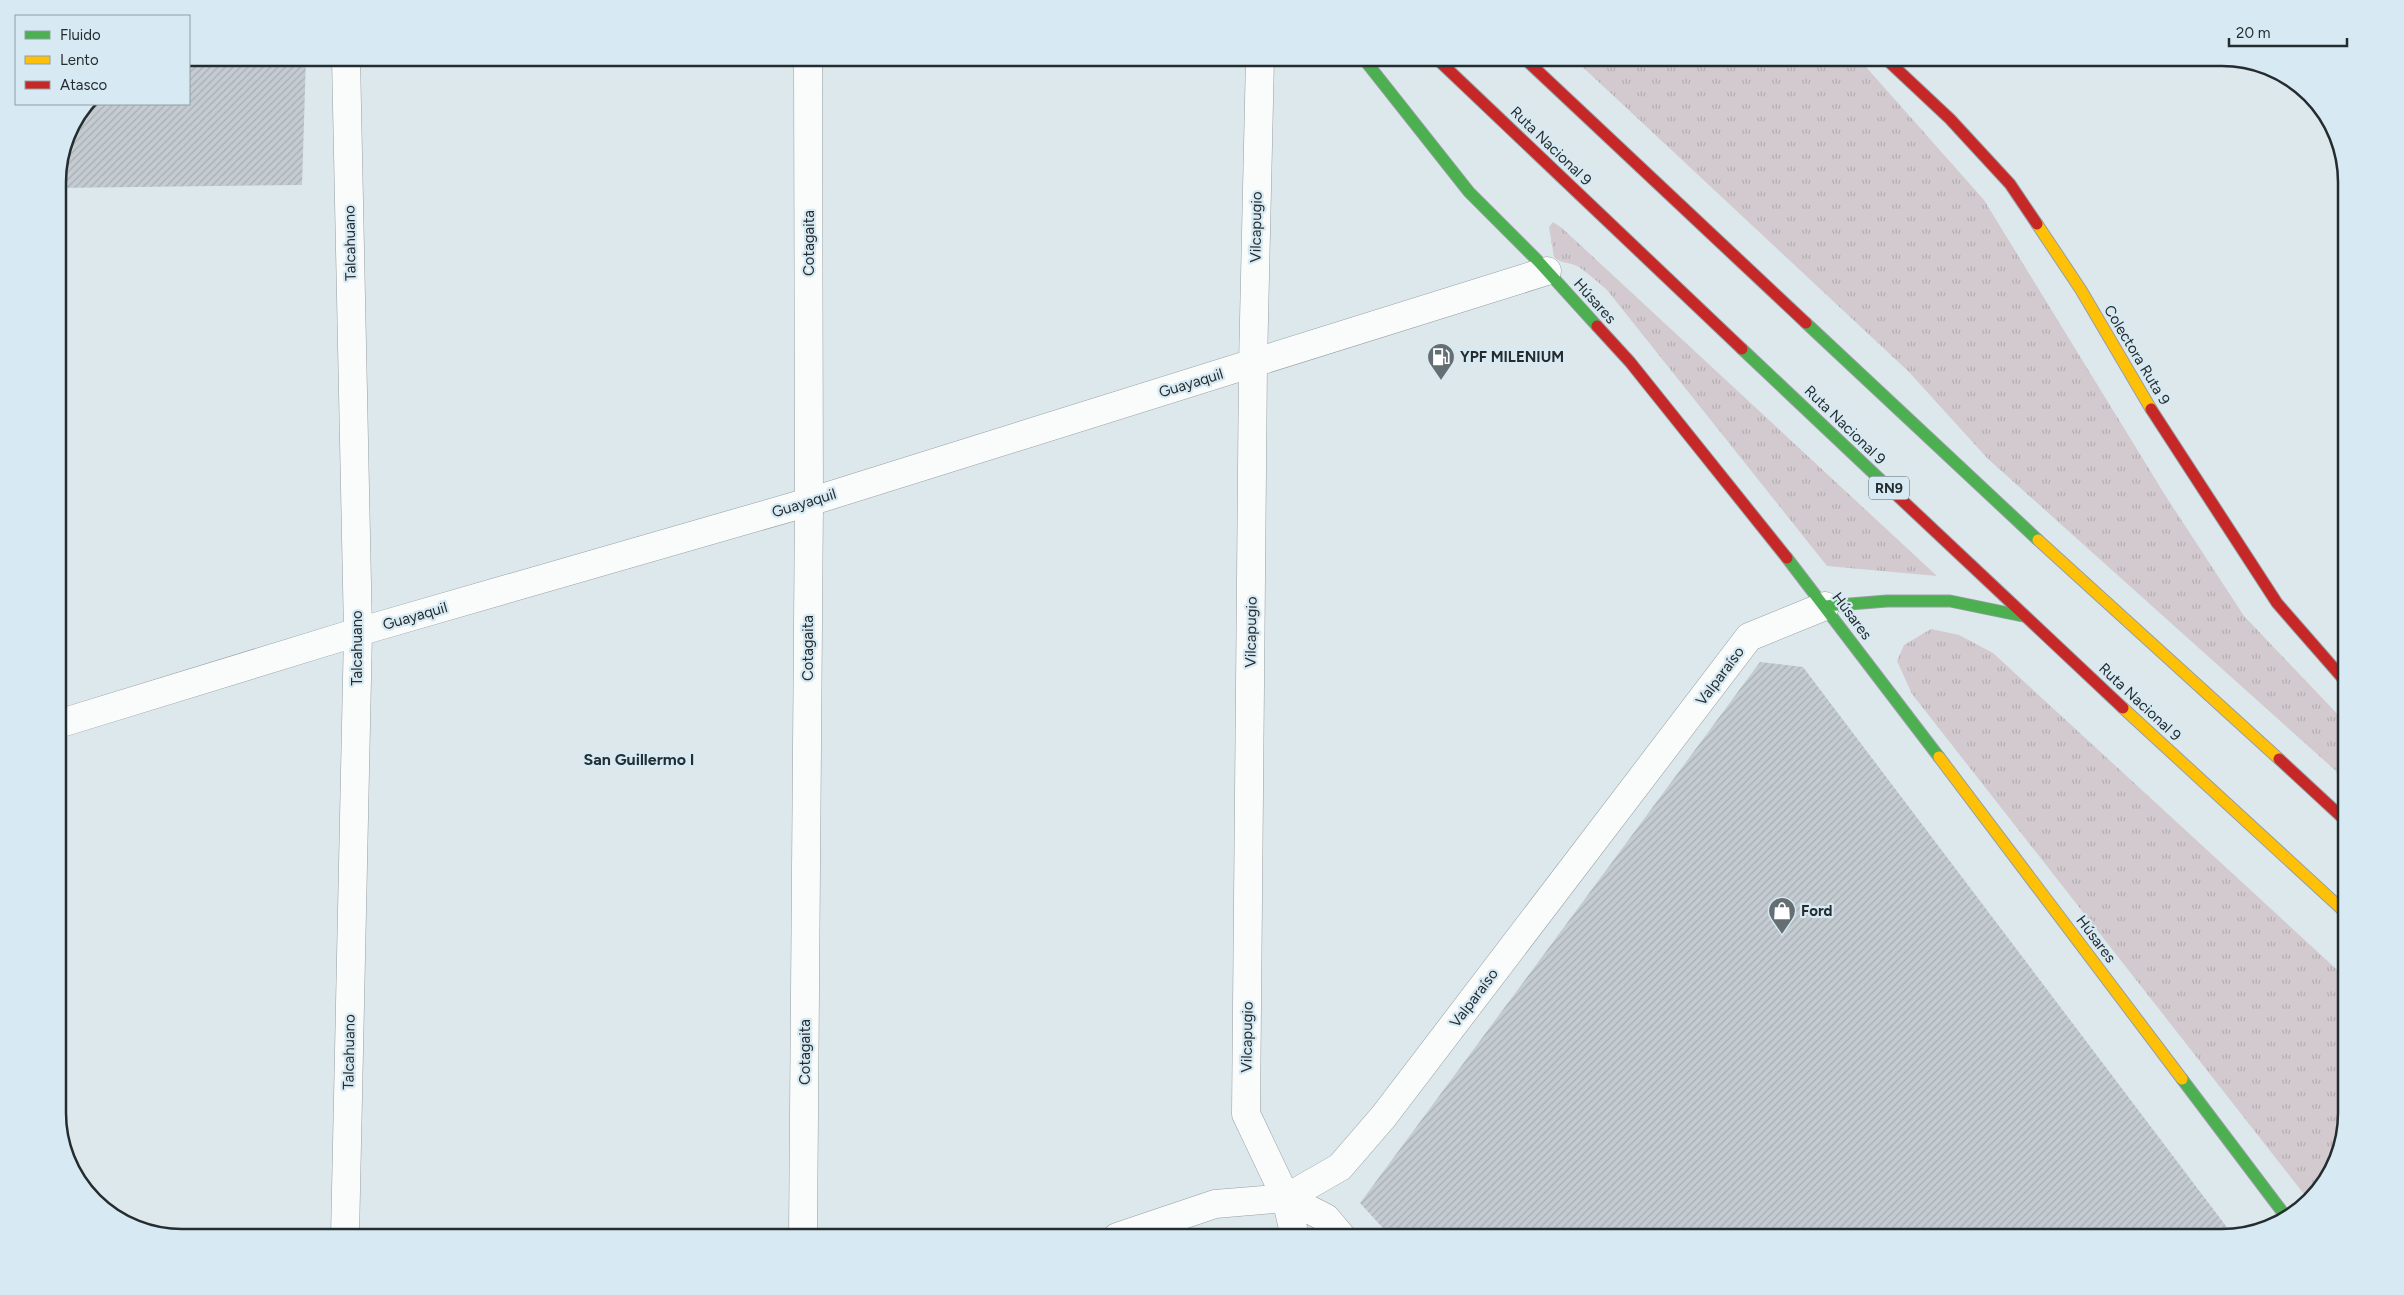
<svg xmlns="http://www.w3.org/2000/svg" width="2404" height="1295" font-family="Figtree,sans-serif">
	<defs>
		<pattern id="grass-tufts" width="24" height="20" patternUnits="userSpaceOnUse" patternTransform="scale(1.25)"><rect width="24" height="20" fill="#d2cace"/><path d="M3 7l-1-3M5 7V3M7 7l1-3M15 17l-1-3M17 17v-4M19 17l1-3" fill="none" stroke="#b4aeb1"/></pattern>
		<pattern id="building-hatch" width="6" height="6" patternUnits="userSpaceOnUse" patternTransform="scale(1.25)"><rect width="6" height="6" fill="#c4ccd1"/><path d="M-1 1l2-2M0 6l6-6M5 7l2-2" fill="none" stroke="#a8afb4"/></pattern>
	</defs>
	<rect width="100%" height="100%" fill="#dde8ed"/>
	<path fill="url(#grass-tufts)" d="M 1573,58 L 1853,58 L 1866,67 L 1984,200 L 2165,495 L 2244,616 L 2346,723 L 2346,780 L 1987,458 L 1909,372 Z
		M 1553,222 L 1562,228 L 1937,576 L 1827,566 L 1607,290 C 1598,282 1589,274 1579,267 C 1571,262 1561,264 1554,257 L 1549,227 Z
		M 1931,629 L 1959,635 L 1993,653 L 2346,978 L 2346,1113 L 2333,1168 L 2307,1198 L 1912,694 L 1897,661 L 1904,645 Z"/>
	<path fill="url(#building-hatch)" d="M 189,58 L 306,58 L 302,185 L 58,188 L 58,175 L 67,134 L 88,104 L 189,104 Z
		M 1760,662 L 1803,667 L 2232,1234 L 2222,1237 L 1391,1237 L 1360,1203 Z"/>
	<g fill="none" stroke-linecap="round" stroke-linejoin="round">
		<defs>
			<path id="street" d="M 1260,58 L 1253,364 L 1246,1114 L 1286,1198 L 1295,1237
				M 58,724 L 358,632 L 809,502 L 1547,271
				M 1286,1198 L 1326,1218 L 1342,1237
				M 345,1237 L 358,632 L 346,58
				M 803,1237 L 809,502 L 808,58
				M 1117,1237 L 1215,1204 L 1286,1198 L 1340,1167 L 1384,1116 L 1749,637 L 1825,606"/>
			<path id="fast" d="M 1363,58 L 1469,192 L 1539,262 L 1597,326
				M 1806,323 L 2038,540
				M 1742,349 L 1887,486
				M 1787,558 L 1939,757
				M 1825,606 L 1887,601 L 1950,601 L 2023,616
				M 2182,1079 L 2287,1218"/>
			<path id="slow" d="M 2037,224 L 2081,290 L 2151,409
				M 2038,540 L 2279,759
				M 2123,708 L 2346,913
				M 1939,757 L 2182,1079"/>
			<path id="jam" d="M 1436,58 L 1742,349
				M 1524,58 L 1806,323
				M 1885,58 L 1950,119 L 2010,184 L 2037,224
				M 1597,326 L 1630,362 L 1787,558
				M 2151,409 L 2277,603 L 2346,682
				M 1887,486 L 2123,708
				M 2279,759 L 2346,821"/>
		</defs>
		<use href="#street" stroke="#969ea2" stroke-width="29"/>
		<use href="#fast" stroke="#969ea2" stroke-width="13"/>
		<use href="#slow" stroke="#969ea2" stroke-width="13"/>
		<use href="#jam" stroke="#969ea2" stroke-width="13"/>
		<use href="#street" stroke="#fafcfc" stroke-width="28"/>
		<use href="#fast" stroke="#4caf50" stroke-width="11"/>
		<use href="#slow" stroke="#ffc107" stroke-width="11"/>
		<use href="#jam" stroke="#c62828" stroke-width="11"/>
	</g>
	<defs>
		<symbol id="fuel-pin" viewBox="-11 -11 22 30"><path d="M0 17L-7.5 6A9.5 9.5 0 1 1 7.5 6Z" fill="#656e72" stroke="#d7eaf3"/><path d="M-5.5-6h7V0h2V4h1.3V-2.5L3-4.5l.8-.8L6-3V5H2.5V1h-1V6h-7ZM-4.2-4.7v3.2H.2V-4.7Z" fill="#fff"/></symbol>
		<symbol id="shop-pin" viewBox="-11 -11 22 30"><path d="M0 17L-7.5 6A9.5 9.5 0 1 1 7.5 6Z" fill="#656e72" stroke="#d7eaf3"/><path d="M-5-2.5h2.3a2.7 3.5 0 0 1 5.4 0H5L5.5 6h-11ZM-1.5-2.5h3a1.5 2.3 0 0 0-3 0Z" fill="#fff"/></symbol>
	</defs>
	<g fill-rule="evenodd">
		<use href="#fuel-pin" x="1425" y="341" width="32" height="43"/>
		<use href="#shop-pin" x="1766" y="895" width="32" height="43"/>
	</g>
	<g text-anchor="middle" stroke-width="4.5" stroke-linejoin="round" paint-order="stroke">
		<rect fill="#d7eaf3" stroke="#5a656a" stroke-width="1" x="1869" y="476.5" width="40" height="23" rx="4"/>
		<g font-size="14" font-weight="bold" fill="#252c2f">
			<text x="1889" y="493">RN9</text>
		</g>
		<g font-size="15" fill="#252c2f" stroke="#d7eaf3">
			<text transform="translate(1551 146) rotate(44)" y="5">Ruta Nacional 9</text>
			<text transform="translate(1256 227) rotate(-89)" y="5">Vilcapugio</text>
			<text transform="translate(350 243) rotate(-91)" y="5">Talcahuano</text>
			<text transform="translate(809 243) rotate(-90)" y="5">Cotagaita</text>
			<text transform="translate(1595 301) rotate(48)" y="5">Húsares</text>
			<text transform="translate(2137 355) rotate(59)" y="5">Colectora Ruta 9</text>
			<text transform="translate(1191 383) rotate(-17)" y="5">Guayaquil</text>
			<text transform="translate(1845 425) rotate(44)" y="5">Ruta Nacional 9</text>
			<text transform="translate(804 503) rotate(-17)" y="5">Guayaquil</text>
			<text transform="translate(415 616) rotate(-16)" y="5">Guayaquil</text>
			<text transform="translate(1852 616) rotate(53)" y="5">Húsares</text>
			<text transform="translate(1251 632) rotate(-89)" y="5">Vilcapugio</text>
			<text transform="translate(357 648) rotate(-90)" y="5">Talcahuano</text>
			<text transform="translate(808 648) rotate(-90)" y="5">Cotagaita</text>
			<text transform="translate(1720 676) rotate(-53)" y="5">Valparaíso</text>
			<text transform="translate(2140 702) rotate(43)" y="5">Ruta Nacional 9</text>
			<text transform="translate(2096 939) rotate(53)" y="5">Húsares</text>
			<text transform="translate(1474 998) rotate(-53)" y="5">Valparaíso</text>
			<text transform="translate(1247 1037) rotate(-89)" y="5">Vilcapugio</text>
			<text transform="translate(349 1052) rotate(-89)" y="5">Talcahuano</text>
			<text transform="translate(805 1052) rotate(-90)" y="5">Cotagaita</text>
		</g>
		<g font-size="15" font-weight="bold" fill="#252c2f" stroke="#d7eaf3" text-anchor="start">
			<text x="1460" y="362">YPF MILENIUM</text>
			<text x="1801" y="916">Ford</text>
		</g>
		<g font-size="16" font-weight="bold" fill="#212f36" stroke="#d7eaf3">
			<text x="639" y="765">San Guillermo I</text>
		</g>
	</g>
	<path d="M0 0H2404V1295H0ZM182 66H2222A116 116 0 0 1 2338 182V1113A116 116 0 0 1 2222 1229H182A116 116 0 0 1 66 1113V182A116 116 0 0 1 182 66Z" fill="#d7eaf3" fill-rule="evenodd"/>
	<path fill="none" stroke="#252c2f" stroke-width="2.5" d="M182 66H2222A116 116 0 0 1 2338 182V1113A116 116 0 0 1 2222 1229H182A116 116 0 0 1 66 1113V182A116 116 0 0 1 182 66Z"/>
	<rect x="15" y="15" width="175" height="90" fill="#d7eaf3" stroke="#909ea5"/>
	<rect x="25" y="31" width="25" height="8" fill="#4caf50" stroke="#909ea5"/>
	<text x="60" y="40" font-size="15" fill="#252c2f">Fluido</text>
	<rect x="25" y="56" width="25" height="8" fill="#ffc107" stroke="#909ea5"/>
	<text x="60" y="65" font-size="15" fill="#252c2f">Lento</text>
	<rect x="25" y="81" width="25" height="8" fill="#c62828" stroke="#909ea5"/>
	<text x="60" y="90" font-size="15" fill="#252c2f">Atasco</text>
	<path d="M2229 38v8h118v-8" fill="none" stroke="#252c2f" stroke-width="2.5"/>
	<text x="2236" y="38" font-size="15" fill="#252c2f" stroke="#d7eaf3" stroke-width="4" paint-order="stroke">20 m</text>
</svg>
